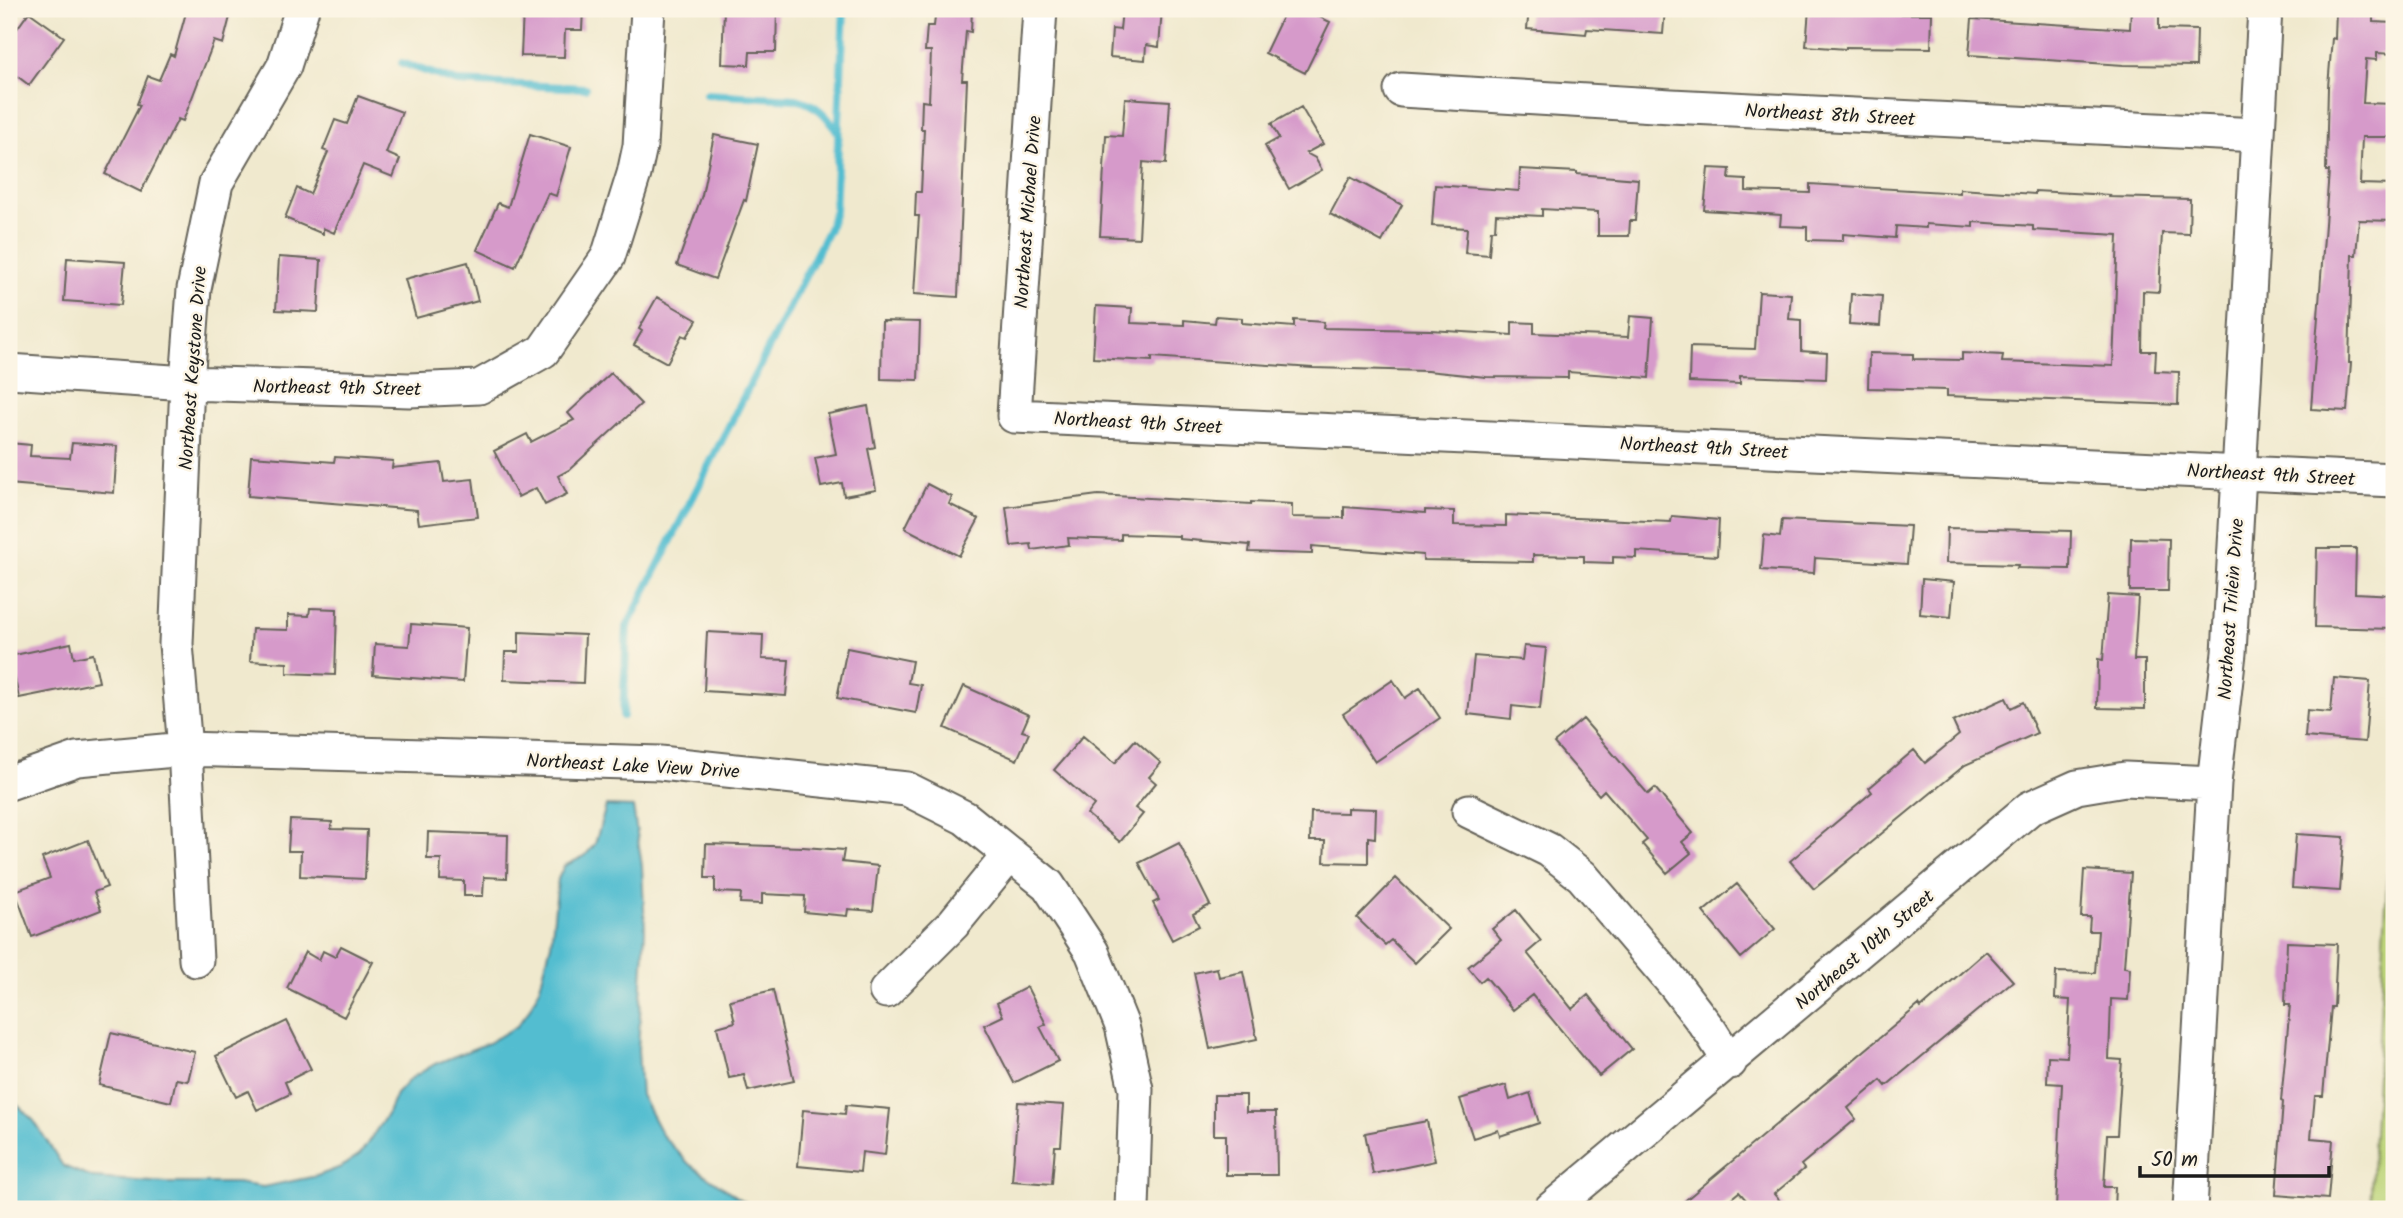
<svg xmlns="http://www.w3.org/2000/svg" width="2403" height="1218" font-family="Kalam,sans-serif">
	<rect width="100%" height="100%" fill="#fcf5e5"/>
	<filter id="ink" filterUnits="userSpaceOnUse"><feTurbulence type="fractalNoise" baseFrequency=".0143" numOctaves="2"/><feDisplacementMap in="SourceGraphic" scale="14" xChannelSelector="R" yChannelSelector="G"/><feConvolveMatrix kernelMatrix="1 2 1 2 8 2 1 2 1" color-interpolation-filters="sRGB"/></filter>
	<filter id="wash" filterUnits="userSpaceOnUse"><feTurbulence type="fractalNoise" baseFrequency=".00686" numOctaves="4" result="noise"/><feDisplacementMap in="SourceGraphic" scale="28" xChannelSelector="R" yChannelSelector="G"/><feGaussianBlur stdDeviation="1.57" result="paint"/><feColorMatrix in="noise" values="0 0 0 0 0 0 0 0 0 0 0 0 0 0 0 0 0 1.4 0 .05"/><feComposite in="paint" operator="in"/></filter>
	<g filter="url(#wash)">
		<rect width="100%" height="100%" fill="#f0e9ce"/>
		<path fill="#bed57a" stroke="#6d784b" stroke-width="2" d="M 2394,750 L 2394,1209 L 2370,1209 Z"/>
		<path fill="#53bdd0" stroke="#386c76" stroke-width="2" d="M 606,806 L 633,807 L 642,866 L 645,931 L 638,1050 L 641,1095 L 662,1135 L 689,1164 L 755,1209 L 9,1209 L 9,1097 L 34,1121 L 63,1166 L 93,1178 L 167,1183 L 237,1183 L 263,1187 L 317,1176 L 341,1167 L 360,1154 L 388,1113 L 396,1094 L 410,1079 L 435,1064 L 488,1043 L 517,1026 L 527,1013 L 539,990 L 551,944 L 558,879 L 564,866 L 585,856 L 595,844 Z"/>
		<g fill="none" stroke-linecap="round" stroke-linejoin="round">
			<path stroke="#53bdd0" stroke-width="8" d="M 402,63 L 457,82 L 585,88
				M 706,94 L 796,99 C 816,104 826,114 837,131
				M 623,716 L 627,627 L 829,229 L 835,211 L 844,9"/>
		</g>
		<g id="blocks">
			<path fill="#d69aca" d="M 187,9 L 232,9 L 223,44 L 214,41 L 183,121 L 178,119 L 141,192 L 105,174 L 140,105 L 137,104 L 148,76 L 159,80 L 170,54 L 174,56 Z
				M 523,9 L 583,9 L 582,30 L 565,30 L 564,57 L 521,56 Z
				M 724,9 L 777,9 L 776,52 L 750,52 L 749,65 L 722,64 Z
				M 936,9 L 972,9 L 971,32 L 966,31 L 962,80 L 967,80 L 958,297 L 914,294 L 919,216 L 915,216 L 916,192 L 921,192 L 924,129 L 921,129 L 922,101 L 929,102 L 931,51 L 925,51 L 927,26 L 934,26 Z
				M 1122,9 L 1162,9 L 1159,47 L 1146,45 L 1145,60 L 1110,57 L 1112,29 L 1120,30 Z
				M 1286,9 L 1303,9 L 1330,22 L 1305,73 L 1265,53 Z
				M 1529,9 L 1665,9 L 1663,34 L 1587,29 L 1586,34 L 1527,29 Z
				M 1809,9 L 1900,9 L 1901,14 L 1932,14 L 1931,48 L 1846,47 L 1846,49 L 1806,46 Z
				M 2131,9 L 2159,9 L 2159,29 L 2197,30 L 2196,66 L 2124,65 L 1969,55 L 1972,19 L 2130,29 Z
				M 2336,9 L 2373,9 L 2373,22 L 2394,23 L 2394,54 L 2377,53 L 2377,60 L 2366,59 L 2363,103 L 2394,104 L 2394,137 L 2362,137 L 2360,184 L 2394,185 L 2394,221 L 2359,220 L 2356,255 L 2352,255 L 2349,363 L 2351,363 L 2347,411 L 2311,409 L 2329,171 L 2326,171 L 2328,87 L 2332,38 L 2335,39 Z
				M 29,12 L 64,37 L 29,85 L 9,70 L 9,40 Z
				M 358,96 L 402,112 L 386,153 L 400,159 L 393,177 L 363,165 L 334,233 L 323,228 L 323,234 L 285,218 L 297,188 L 310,194 L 328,152 L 323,150 L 335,120 L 347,124 Z
				M 1125,98 L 1170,101 L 1166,164 L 1143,162 L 1139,238 L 1100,236 L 1106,135 L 1122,136 Z
				M 1301,107 L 1323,144 L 1306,153 L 1315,158 L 1322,170 L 1289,189 L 1265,146 L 1279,138 L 1271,124 Z
				M 530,134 L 571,147 L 556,196 L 548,193 L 515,267 L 477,250 L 498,203 L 508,207 Z
				M 714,135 L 758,144 L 746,201 L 744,200 L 715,279 L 677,265 L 702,195 Z
				M 1708,168 L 1730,169 L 1729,179 L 1746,180 L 1746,191 L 1810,193 L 1810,184 L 1960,193 L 1960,189 L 2035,194 L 2035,191 L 2110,195 L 2109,197 L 2190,199 L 2189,234 L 2162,233 L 2159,292 L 2143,291 L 2142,351 L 2156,351 L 2155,371 L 2179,372 L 2178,405 L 1947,396 L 1947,390 L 1868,388 L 1869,353 L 1913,354 L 1913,359 L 1962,360 L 1962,353 L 2003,355 L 2002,362 L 2113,366 L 2118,235 L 2033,230 L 2033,226 L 1973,222 L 1973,227 L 1926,224 L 1926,228 L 1896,226 L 1895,238 L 1843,234 L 1843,241 L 1807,240 L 1807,227 L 1780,226 L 1781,215 L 1704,210 Z
				M 1520,169 L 1577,172 L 1577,174 L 1638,179 L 1635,221 L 1630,221 L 1629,236 L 1598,236 L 1598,212 L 1542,209 L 1542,216 L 1496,214 L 1495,230 L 1491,230 L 1489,255 L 1465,253 L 1467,228 L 1432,226 L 1435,185 L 1519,191 Z
				M 1350,177 L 1402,205 L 1382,242 L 1330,214 Z
				M 279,257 L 321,260 L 318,312 L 276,310 Z
				M 67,258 L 125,262 L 121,305 L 64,301 Z
				M 468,262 L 478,301 L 416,318 L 405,279 Z
				M 1759,292 L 1791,294 L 1789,319 L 1801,320 L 1801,351 L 1827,353 L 1826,379 L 1740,376 L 1740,384 L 1689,382 L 1690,347 L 1755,349 Z
				M 1851,294 L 1882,296 L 1880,326 L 1849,324 Z
				M 657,297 L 697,320 L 687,337 L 682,335 L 667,363 L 634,345 L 642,331 L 639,329 Z
				M 1096,306 L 1132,308 L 1131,323 L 1184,325 L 1184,320 L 1215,323 L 1216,316 L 1242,318 L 1242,323 L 1294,327 L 1294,320 L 1324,322 L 1323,328 L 1430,330 L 1512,335 L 1512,322 L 1534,323 L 1534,333 L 1628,337 L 1630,316 L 1653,318 L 1649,378 L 1568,372 L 1568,378 L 1486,377 L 1427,371 L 1313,368 L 1152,357 L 1152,361 L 1093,358 Z
				M 882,321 L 920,322 L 918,380 L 881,379 Z
				M 611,373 L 641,404 L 569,470 L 558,476 L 567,494 L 545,505 L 536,488 L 518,497 L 494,451 L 527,434 L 531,442 L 574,420 L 568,413 Z
				M 868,406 L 875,447 L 868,449 L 876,490 L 844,496 L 842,483 L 821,487 L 815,458 L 836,454 L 828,414 Z
				M 9,443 L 31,445 L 30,456 L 70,458 L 72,443 L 117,446 L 114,493 L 9,484 Z
				M 251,456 L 334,462 L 335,457 L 393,461 L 392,468 L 441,463 L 444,482 L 473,479 L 478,517 L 419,524 L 417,510 L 248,496 Z
				M 927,484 L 952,497 L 949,504 L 979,519 L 959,556 L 905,528 Z
				M 1098,495 L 1251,504 L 1251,502 L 1292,504 L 1292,517 L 1344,518 L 1344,507 L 1425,513 L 1425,510 L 1454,511 L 1454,525 L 1506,526 L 1506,515 L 1671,522 L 1672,516 L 1719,520 L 1717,556 L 1636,551 L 1636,558 L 1613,557 L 1613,563 L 1584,562 L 1584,556 L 1533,555 L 1533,562 L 1423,560 L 1423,555 L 1312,546 L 1312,554 L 1249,552 L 1250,545 L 1179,539 L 1179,536 L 1121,534 L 1121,540 L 1068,538 L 1069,545 L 1032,550 L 1031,544 L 1011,546 L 1006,507 Z
				M 1782,520 L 1910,526 L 1907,564 L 1815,558 L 1814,573 L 1761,570 L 1764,535 L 1780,537 Z
				M 1947,528 L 2071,531 L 2070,569 L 2017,568 L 2018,565 L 1946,563 Z
				M 2131,538 L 2169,539 L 2168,591 L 2130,591 Z
				M 2317,548 L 2356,548 L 2355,593 L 2394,595 L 2394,629 L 2315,627 Z
				M 1922,579 L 1954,582 L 1951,617 L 1920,614 Z
				M 2108,595 L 2138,597 L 2134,660 L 2145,660 L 2145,709 L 2097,708 L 2098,659 L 2103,660 Z
				M 310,608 L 337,609 L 335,675 L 287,673 L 287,663 L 250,661 L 252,629 L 288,630 L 288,615 L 309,616 Z
				M 411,624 L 467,628 L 463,682 L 373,675 L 375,644 L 409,646 Z
				M 519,632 L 585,635 L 583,683 L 504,680 L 505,652 L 519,652 Z
				M 707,632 L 763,635 L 762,659 L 789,660 L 786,696 L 704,691 Z
				M 71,643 L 74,658 L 93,654 L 99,682 L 19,698 L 10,656 Z
				M 1524,646 L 1546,648 L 1540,709 L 1512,706 L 1511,719 L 1468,714 L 1474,656 L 1522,660 Z
				M 847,648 L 912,661 L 908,683 L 921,685 L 916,713 L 837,698 Z
				M 2334,678 L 2370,681 L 2365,742 L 2305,737 L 2307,710 L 2331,712 Z
				M 1393,680 L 1405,698 L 1420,688 L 1440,718 L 1375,762 L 1343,714 Z
				M 964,686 L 1029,715 L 1022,731 L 1029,733 L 1017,760 L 945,728 Z
				M 2006,698 L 2011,708 L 2023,702 L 2037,733 L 1965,765 L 1814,889 L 1790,861 L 1872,792 L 1869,788 L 1914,750 L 1925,763 L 1959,735 L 1953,722 Z
				M 1583,719 L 1648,794 L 1655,788 L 1693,833 L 1682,842 L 1691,853 L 1667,873 L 1642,844 L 1647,840 L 1604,790 L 1599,795 L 1554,743 Z
				M 1083,736 L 1115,763 L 1135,740 L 1161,763 L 1149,777 L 1156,783 L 1135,808 L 1143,814 L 1120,842 L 1087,814 L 1094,805 L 1054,770 Z
				M 1347,808 L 1376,809 L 1375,838 L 1368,837 L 1368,863 L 1324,862 L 1325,841 L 1310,841 L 1311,812 L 1347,813 Z
				M 290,820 L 332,822 L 331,829 L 367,830 L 365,879 L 300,876 L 301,851 L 288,851 Z
				M 428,832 L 508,835 L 507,878 L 484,877 L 483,896 L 464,896 L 464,881 L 440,880 L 441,859 L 427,859 Z
				M 2296,834 L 2344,837 L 2340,891 L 2292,888 Z
				M 88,840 L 107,887 L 94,892 L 101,910 L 32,937 L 15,891 L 50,878 L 42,858 Z
				M 1179,843 L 1210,905 L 1193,914 L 1199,926 L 1172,940 L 1153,903 L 1159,900 L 1139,863 Z
				M 706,844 L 803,847 L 844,850 L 842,862 L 878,866 L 873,911 L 848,909 L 847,916 L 804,912 L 805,896 L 762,894 L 762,904 L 740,903 L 741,893 L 715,892 L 715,878 L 705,878 Z
				M 2084,870 L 2131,873 L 2124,967 L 2130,968 L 2128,1000 L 2111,999 L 2109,1059 L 2122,1060 L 2117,1135 L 2107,1135 L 2104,1187 L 2115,1187 L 2114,1209 L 2056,1209 L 2062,1084 L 2047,1083 L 2048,1056 L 2067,1057 L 2070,1000 L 2055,999 L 2056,972 L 2095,973 L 2098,931 L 2089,931 L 2090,917 L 2081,917 Z
				M 1396,878 L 1449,929 L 1415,963 L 1391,940 L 1385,945 L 1357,918 Z
				M 1737,884 L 1775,929 L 1741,958 L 1703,912 Z
				M 1516,910 L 1541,941 L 1527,953 L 1572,1009 L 1588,995 L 1632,1049 L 1599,1076 L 1532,995 L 1513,1010 L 1486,977 L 1480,982 L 1468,967 L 1501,940 L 1492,929 Z
				M 2287,942 L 2337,944 L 2334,1007 L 2331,1007 L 2323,1096 L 2315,1096 L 2311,1138 L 2333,1140 L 2328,1199 L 2276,1195 L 2283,1102 L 2281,1101 L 2290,1005 L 2285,1005 Z
				M 341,946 L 373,962 L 344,1017 L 287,988 L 305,952 L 319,960 L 323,951 L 335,957 Z
				M 1986,951 L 2013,981 L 1886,1086 L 1881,1080 L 1848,1108 L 1856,1119 L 1801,1165 L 1804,1169 L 1774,1194 L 1787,1209 L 1754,1209 L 1739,1192 L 1718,1209 L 1675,1209 L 1919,1005 L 1921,1008 Z
				M 1217,968 L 1219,977 L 1243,972 L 1257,1039 L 1210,1049 L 1194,973 Z
				M 1027,987 L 1046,1024 L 1040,1027 L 1058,1061 L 1014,1083 L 984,1025 L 1003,1016 L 997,1003 Z
				M 773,990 L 794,1081 L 748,1091 L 744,1075 L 729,1078 L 717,1027 L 735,1022 L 730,1000 Z
				M 287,1021 L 311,1069 L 285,1082 L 290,1094 L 257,1110 L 248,1091 L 236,1097 L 216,1056 Z
				M 111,1033 L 195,1052 L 188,1081 L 176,1079 L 171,1102 L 99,1085 Z
				M 1506,1085 L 1510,1100 L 1530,1093 L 1539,1123 L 1500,1136 L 1498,1130 L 1473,1138 L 1460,1099 Z
				M 1214,1095 L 1246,1095 L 1246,1112 L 1276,1112 L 1277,1175 L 1226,1175 L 1226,1135 L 1214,1135 Z
				M 1018,1102 L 1064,1105 L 1061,1146 L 1055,1146 L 1052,1184 L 1012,1181 Z
				M 846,1105 L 890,1109 L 885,1155 L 862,1152 L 860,1172 L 798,1166 L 803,1110 L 845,1114 Z
				M 1427,1121 L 1435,1161 L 1373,1174 L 1365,1133 Z"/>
		</g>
	</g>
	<g filter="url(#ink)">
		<use href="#blocks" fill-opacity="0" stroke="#66645a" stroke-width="2"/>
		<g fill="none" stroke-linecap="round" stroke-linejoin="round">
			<defs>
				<path id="minor" d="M 1040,9 L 1014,416 L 2394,480
					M 1401,90 L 1671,106 L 2258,135
					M 9,371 L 187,383 L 409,390 L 479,387 L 543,351 L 608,257 L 634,174 L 640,146 L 648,9
					M 9,783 L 77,759 L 185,749 L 660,763 L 907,789 L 965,818 L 1048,885 L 1092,952 L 1122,1026 L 1136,1089 L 1132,1209
					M 1469,811 L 1549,850 L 1582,876 L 1675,985 L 1711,1032 L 1730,1062
					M 196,960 L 185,749 L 176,644 L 187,383 L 194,289 L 216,183 L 284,66 L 302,9
					M 886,991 L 953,924 L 1010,854
					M 1551,1209 L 2030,808 L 2077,787 L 2125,779 L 2214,783
					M 2190,1209 L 2214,783 L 2229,653 L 2265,9"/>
			</defs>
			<use href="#minor" stroke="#66645a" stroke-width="37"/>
			<use href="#minor" stroke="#fff" stroke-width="33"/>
		</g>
	</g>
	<g text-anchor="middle" stroke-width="5" stroke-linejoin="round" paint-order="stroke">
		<g font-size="19" fill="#1c1c1c" stroke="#fcf5e5">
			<text transform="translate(1830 114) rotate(3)" y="7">Northeast 8th Street</text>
			<text transform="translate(1027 212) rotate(-86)" y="7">Northeast Michael Drive</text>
			<text transform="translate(192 368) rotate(-86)" y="7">Northeast Keystone Drive</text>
			<text transform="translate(337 387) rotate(1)" y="7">Northeast 9th Street</text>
			<text transform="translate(1138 422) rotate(3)" y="7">Northeast 9th Street</text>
			<text transform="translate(1704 447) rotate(3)" y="7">Northeast 9th Street</text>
			<text transform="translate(2271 474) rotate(3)" y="7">Northeast 9th Street</text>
			<text transform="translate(2230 609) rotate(-86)" y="7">Northeast Trilein Drive</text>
			<text transform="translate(633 765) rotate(3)" y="7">Northeast Lake View Drive</text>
			<text transform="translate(1864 949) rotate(-40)" y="7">Northeast 10th Street</text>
		</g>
	</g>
	<rect width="2403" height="1218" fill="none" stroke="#fcf5e5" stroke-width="35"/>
	<path d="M2140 1166v10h189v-10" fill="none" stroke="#1c1c1c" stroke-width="3.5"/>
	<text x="2151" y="1166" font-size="21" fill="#1c1c1c" stroke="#fcf5e5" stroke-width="5" paint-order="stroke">50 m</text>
</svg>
